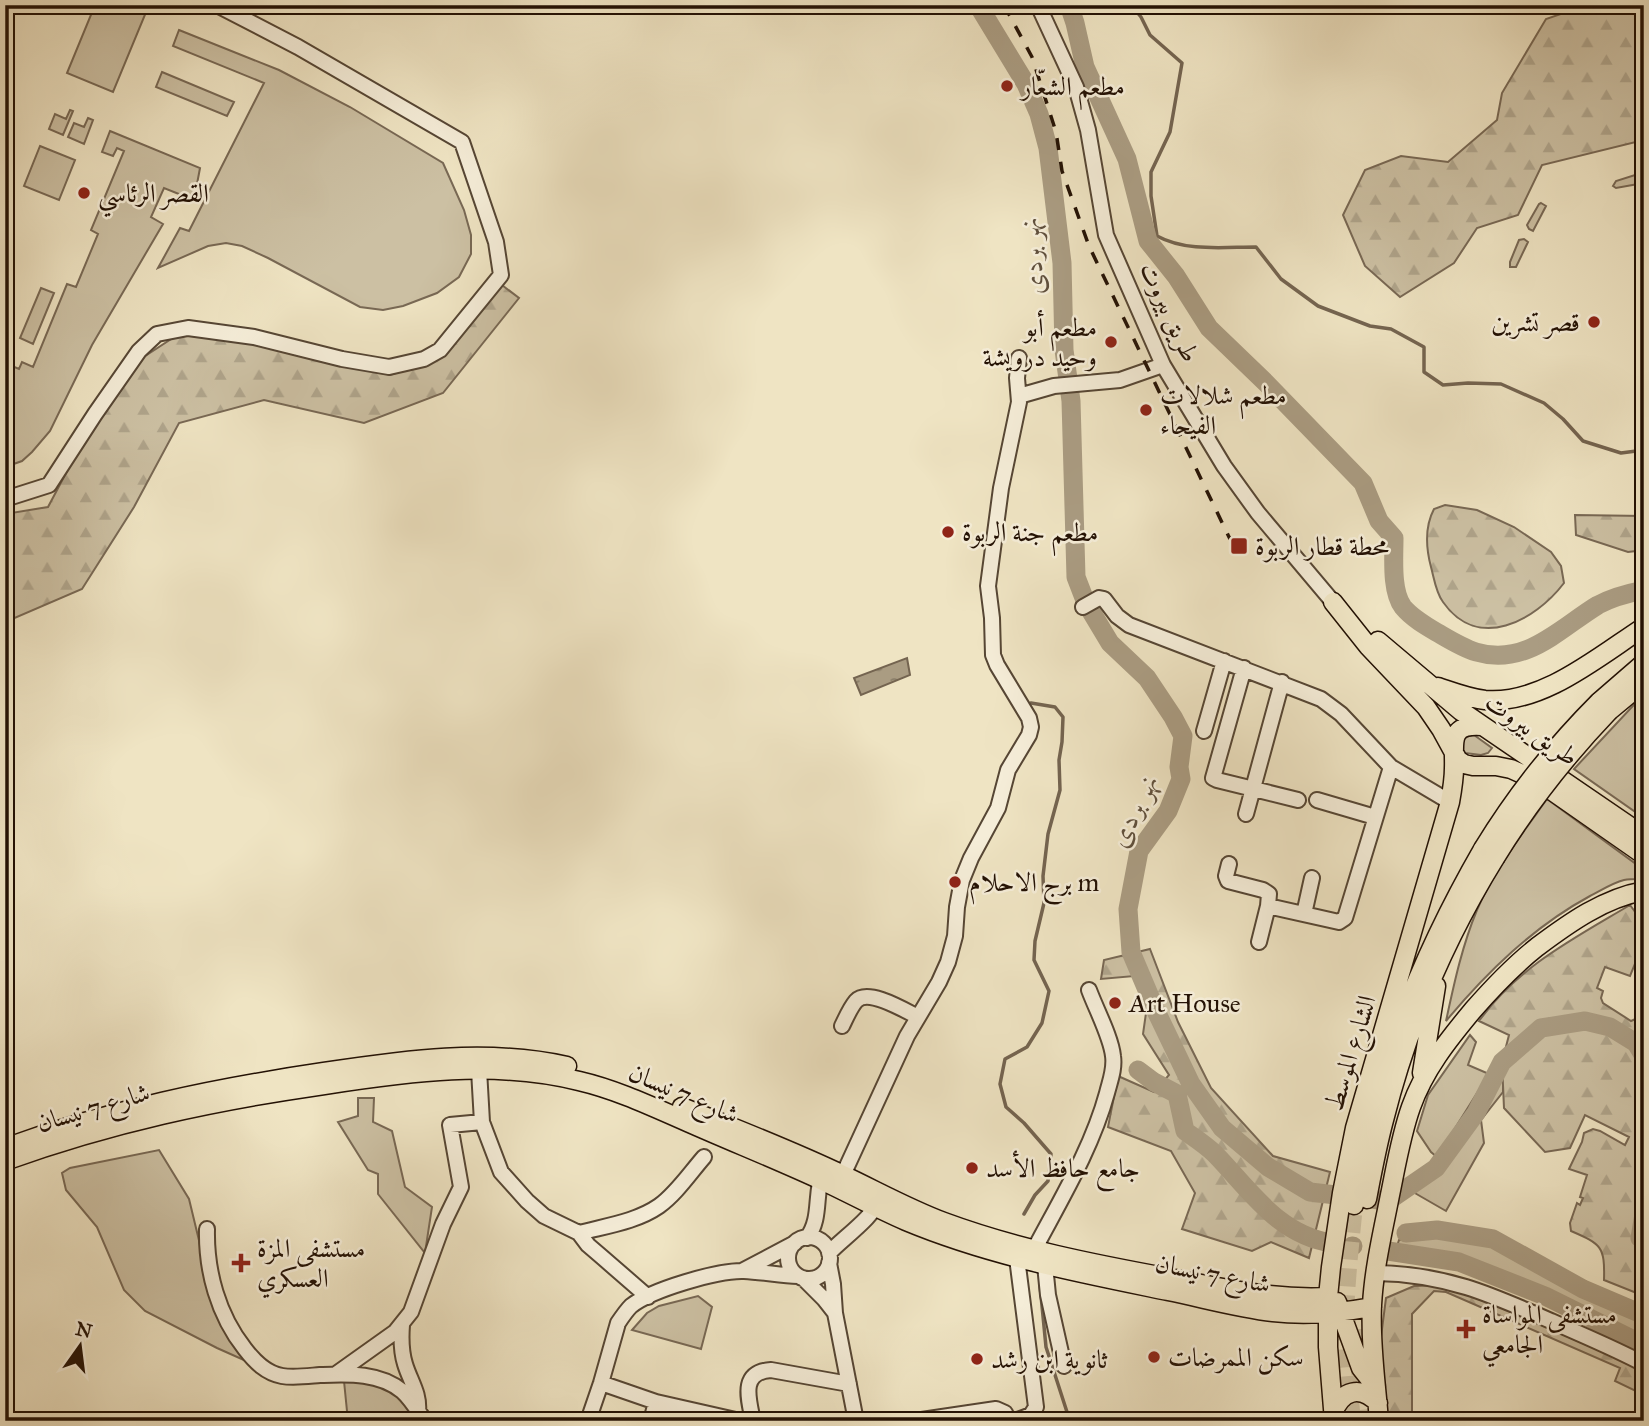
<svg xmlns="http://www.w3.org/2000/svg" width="1649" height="1426" font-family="'IM FELL Great Primer',Amiri,serif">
	<defs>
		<pattern id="forest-firs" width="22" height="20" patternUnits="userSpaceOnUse" patternTransform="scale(1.75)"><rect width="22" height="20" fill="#ccc0a3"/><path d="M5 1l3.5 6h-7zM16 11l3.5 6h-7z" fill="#afa48b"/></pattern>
		<pattern id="water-ripples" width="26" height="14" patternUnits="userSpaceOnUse" patternTransform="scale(1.75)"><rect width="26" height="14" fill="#aa9c82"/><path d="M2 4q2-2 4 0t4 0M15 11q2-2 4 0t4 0" fill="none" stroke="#8a7e68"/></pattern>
	</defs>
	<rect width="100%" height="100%" fill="#efe4c3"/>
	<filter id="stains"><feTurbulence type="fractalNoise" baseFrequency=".00286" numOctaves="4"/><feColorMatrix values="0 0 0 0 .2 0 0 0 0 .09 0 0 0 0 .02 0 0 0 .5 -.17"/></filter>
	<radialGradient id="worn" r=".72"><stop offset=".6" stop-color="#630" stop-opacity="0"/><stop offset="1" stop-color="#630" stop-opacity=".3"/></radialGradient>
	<path fill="#ccc0a3" stroke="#786854" stroke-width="2" d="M 95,5 L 149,5 L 113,92 L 67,73 Z
		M 179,30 L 279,70 L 350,107 L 443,163 L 464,210 L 471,235 L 471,254 L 459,277 L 437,293 L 403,306 L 383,310 L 360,307 L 268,258 L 242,246 L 226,243 L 208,246 L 158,268 L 180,228 L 189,231 L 264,83 L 173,46 Z
		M 162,72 L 234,102 L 227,116 L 156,87 Z
		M 70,110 L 73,111 L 63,135 L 49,129 L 55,114 L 66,119 Z
		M 88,118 L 93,120 L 84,144 L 68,137 L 74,123 L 84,127 Z
		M 110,131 L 200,168 L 194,200 L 164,188 L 151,217 L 163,224 L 92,345 L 50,431 L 32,452 L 22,461 L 5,467 L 5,423 L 13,398 L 5,394 L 5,363 L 19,369 L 22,362 L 33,367 L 67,284 L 76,287 L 98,234 L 91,230 L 124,151 L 117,148 L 113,156 L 102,152 Z
		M 40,146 L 75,160 L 59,200 L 24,186 Z
		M 1635,175 L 1641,176 L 1642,181 L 1638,184 L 1616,188 L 1613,186 L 1616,181 Z
		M 1541,203 L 1546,206 L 1533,231 L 1529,229 L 1527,225 L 1539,204 Z
		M 1524,239 L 1528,242 L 1516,267 L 1510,267 L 1510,262 L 1519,240 Z
		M 41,288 L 54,293 L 33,344 L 20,338 Z
		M 1644,694 L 1644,818 L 1574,769 Z
		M 1474,735 L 1492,748 L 1488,753 L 1481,755 L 1465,753 L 1460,746 C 1463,738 1466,736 1474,735 Z
		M 1547,799 L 1644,870 L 1641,879 C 1636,879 1629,879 1624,880 C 1612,883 1600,891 1590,896 C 1533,927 1487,972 1446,1021 C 1454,984 1462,946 1477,910 C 1494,870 1522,834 1547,799 Z
		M 1470,1035 L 1476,1042 L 1468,1065 L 1489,1074 L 1437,1157 L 1431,1152 L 1417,1131 L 1428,1095 Z
		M 1503,1077 L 1503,1092 L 1481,1120 L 1484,1143 L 1446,1211 L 1413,1192 L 1439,1172 L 1480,1113 L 1491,1093 Z
		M 358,1098 L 374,1098 L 373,1122 L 392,1131 L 405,1187 L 432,1207 L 425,1253 L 378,1194 L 378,1174 L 368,1170 L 338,1122 L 358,1116 Z
		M 159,1150 L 189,1199 L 217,1315 L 246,1361 L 217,1348 L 145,1311 L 124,1290 L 97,1227 L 66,1190 L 62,1173 L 70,1168 Z
		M 1438,1231 L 1493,1242 L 1578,1288 L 1644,1316 L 1644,1339 L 1549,1292 L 1460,1258 L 1397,1246 L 1399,1240 Z
		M 698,1296 L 712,1307 L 701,1349 L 632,1330 L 647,1313 L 659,1306 Z
		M 361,1380 C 390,1389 402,1393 417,1421 L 348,1421 L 344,1381 Z"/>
	<path fill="url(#forest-firs)" stroke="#786854" stroke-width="2" d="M 1587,5 L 1644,5 L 1644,140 L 1542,165 L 1518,215 L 1477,228 L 1454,263 L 1400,297 L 1365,266 L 1343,215 L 1365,170 L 1401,156 L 1448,162 L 1497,120 L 1502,93 L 1546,19 Z
		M 498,282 L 519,298 L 443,393 L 364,423 L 264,400 L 179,423 L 134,507 L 82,589 L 10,620 L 5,619 L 5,514 L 48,507 L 82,443 L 136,362 L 182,332 L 249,340 L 390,375 L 438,359 Z
		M 1445,505 L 1477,510 L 1514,527 L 1551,552 L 1561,566 L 1564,583 C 1535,621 1478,652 1443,602 C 1436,593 1434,578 1431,567 C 1426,548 1425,526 1434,509 Z
		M 1575,515 L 1644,516 L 1644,550 L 1628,552 L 1576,535 Z
		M 1630,905 L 1644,924 L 1644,942 L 1630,976 L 1605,967 L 1597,988 L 1603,991 L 1601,998 L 1603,1003 L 1631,1021 L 1640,1017 L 1644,1010 L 1644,1206 C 1637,1222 1633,1235 1644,1250 L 1644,1296 L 1604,1280 C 1605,1246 1601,1244 1571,1231 L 1570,1223 L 1577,1203 L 1580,1205 L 1583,1198 L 1580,1197 L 1587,1175 L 1569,1169 L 1582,1142 L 1584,1133 L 1593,1129 L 1600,1131 L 1625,1145 L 1629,1137 L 1585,1115 L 1570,1148 L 1545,1152 L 1504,1108 L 1502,1062 L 1509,1035 L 1479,1021 C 1519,966 1573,939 1630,905 Z
		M 1150,949 L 1178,1022 L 1211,1088 L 1273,1156 L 1330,1172 L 1309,1258 L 1271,1242 L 1252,1251 L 1182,1229 L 1195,1193 L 1171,1151 L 1108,1127 L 1118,1076 L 1154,1092 L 1169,1075 L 1143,1034 L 1147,1006 L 1134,976 L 1101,979 L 1104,960 Z
		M 1450,1285 L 1644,1370 L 1644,1395 L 1615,1381 L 1620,1368 L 1446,1292 L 1434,1291 L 1412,1314 L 1412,1421 L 1387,1421 L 1378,1360 L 1386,1298 L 1414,1286 Z"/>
	<path fill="url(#water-ripples)" stroke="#746450" stroke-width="2" d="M 907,658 L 910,675 L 861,695 L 854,678 Z"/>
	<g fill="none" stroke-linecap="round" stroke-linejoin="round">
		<path stroke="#746450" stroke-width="3.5" d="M 1131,5 L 1141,17 L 1150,35 L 1182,63 L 1170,132 L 1151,172 L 1151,196 L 1157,236 C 1186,252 1224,247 1256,247 L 1281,279 L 1318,306 L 1370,326 L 1391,329 L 1424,347 L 1424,372 L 1443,385 L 1468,383 L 1501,384 L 1544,403 L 1563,419 L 1583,441 L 1621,453 L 1644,450
			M 1024,1214 L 1035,1195 L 1048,1181 L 1051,1154 L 1024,1123 L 1006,1107 L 1000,1084 L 1005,1059 L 1027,1047 L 1042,1023 L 1049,991 L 1034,960 L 1035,941 L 1044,903 L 1043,876 L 1048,834 L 1060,790 L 1059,760 L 1062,742 L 1063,717 L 1055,707 L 1031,703
			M 1040,1285 L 1046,1347 L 1067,1412 L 1075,1421"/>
		<path stroke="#aa9c82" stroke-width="19" d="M 978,5 L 1026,84 L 1039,114 L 1048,148 L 1062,263 L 1064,350 L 1071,401 L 1076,577 L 1086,603 L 1110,643 L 1147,678 L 1173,717 L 1183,736 L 1179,767 L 1181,779 L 1168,811 L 1139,851 L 1128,909 L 1131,952 L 1156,1011 L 1191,1084 L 1222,1128 L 1268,1167 L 1310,1192 L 1388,1201 L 1436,1168 L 1476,1113 L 1502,1062 L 1541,1028 L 1585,1021 L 1610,1027 L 1636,1043 L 1644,1056
			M 1069,5 L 1075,23 L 1085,67 L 1127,159 L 1148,241 L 1176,276 L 1209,328 L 1266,383 L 1363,483 L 1379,521 L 1394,538 C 1394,558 1391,591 1403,607 C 1412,618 1426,626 1438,633 C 1450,640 1463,648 1476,652 C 1526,667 1560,628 1598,605 C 1611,598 1629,593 1644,590
			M 1138,1070 L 1154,1082 L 1177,1094 L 1185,1131 C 1195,1138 1206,1145 1215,1154 C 1250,1190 1278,1235 1332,1243
			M 1644,1214 L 1640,1238 L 1644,1241
			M 1406,1233 L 1437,1230 L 1493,1239 L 1583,1289 L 1644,1315
			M 1352,1246 L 1353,1246
			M 1388,1251 L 1459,1262 L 1545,1296 L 1644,1345"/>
		<path stroke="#d0c4a6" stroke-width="18" stroke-dasharray="18 9" stroke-linecap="butt" d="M 1357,1302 L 1358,1350 L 1365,1421
			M 1352,1421 C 1349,1390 1345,1360 1345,1329 C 1345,1288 1350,1247 1354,1205"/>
		<defs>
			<path id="minor" d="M 1038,5 L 1076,87 L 1088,130 L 1106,235 L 1163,365 L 1224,466 L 1258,513 L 1333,602
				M 1019,396 L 1054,386 L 1120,380 L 1163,365
				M 5,499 L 49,485 L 95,414 L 139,351 L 157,334 L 188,328 L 254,337 L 342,359 L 389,367 L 424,359 L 440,350 L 501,275 L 496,242 L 462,142 L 298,47 L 217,5
				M 1083,607 L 1099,598 L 1104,599 L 1117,616 L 1129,625 L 1321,699 L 1341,714 L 1391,767 L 1450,802
				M 1244,668 L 1213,778 L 1217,780 L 1298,800
				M 1204,731 L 1224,661
				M 1317,800 L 1375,817
				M 1246,814 L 1282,682
				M 1229,864 L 1226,876 L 1228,881 L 1263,890 L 1269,894 L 1268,906 L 1259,942
				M 1268,906 L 1339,922 L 1345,918 L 1391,767
				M 1304,914 L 1312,878
				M 842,1026 C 846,1018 850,1008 856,1001 C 868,988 904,1010 918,1017
				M 479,1070 L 482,1122 L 501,1172 L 527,1201 L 544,1216 L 579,1233 L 588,1245 L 602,1257 L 648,1297
				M 843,1175 L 907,1036 L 939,982 L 948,962 L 955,936 L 957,907 L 962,880 L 971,858 L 998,808 L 1008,770 L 1029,735 L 1031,727 L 1029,718 L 997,665 L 993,655 L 992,618 L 988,586 L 1001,488 L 1019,402 L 1017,378 L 1019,358
				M 207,1229 C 206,1271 218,1315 245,1349 C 255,1362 266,1373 282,1376 C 294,1378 308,1376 320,1375 C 347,1374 379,1372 402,1391 C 411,1399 418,1411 425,1421
				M 579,1233 C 605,1226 636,1222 659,1206 C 676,1194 690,1173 704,1157
				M788 1258a21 21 0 1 1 42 0a21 21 0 1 1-42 0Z
				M 807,1238 C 822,1218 814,1194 823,1172
				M 1034,1250 C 1061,1199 1092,1148 1107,1093 C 1110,1081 1115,1069 1113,1056 C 1111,1037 1096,1009 1089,990
				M 829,1253 C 843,1238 874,1217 880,1198
				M 829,1263 L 833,1284 L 835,1313 L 856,1421
				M 1045,1265 L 1048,1295 L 1064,1366
				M 742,1271 L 795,1243
				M 1376,1273 C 1445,1274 1490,1294 1551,1321 C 1582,1335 1614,1348 1644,1364
				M 803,1278 L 824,1299 L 835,1313
				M 402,1325 C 401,1338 401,1351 405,1364 C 410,1381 420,1393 418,1412
				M 336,1374 L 395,1332 L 411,1312 L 443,1224 L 461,1187 L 450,1125 L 482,1122
				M 601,1383 L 656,1402 L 740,1421
				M 588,1421 L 601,1383 L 618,1323 C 622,1317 626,1311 631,1306 C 651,1290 718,1270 744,1271 C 762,1272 780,1275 798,1276
				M 651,1421 L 656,1402
				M 753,1421 C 749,1400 739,1372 771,1370 L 849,1384
				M 915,1421 L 996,1409 L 1005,1413 L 1009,1421
				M 1015,1421 L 1031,1415 L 1036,1407 L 1017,1258"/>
			<path id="major" d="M 1333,602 L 1368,646 L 1426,707 L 1441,729 L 1458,760 L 1464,764 L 1473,766 L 1496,766 L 1511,769 L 1538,781 L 1644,855
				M 1378,641 L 1461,711 L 1644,836
				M 1438,687 C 1453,692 1468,698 1485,700 C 1542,705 1599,656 1644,627
				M 1599,702 L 1644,663
				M 1609,711 L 1644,682
				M 1422,1073 L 1436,986
				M 682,1107 C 736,1129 791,1150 843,1175 C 877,1191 909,1209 944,1222 C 1017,1249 1094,1264 1170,1278 C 1223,1288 1274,1300 1328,1297
				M 5,1148 C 109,1110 215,1088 324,1072 C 404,1060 487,1048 567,1066
				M 5,1161 C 110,1123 213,1101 324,1085 C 408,1072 495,1060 579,1081 C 618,1090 655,1108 692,1124 C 735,1143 780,1161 823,1181 C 851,1194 878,1209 906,1221 C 990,1256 1080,1273 1168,1291 C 1203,1298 1238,1308 1273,1312 C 1306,1316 1339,1313 1372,1307
				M 1367,1199 C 1372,1173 1377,1146 1384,1120 C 1407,1028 1445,939 1495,858
				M 1354,1205 C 1359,1177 1364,1149 1370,1121 C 1394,1025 1434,934 1483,849
				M 1337,1302 L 1361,1368 L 1376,1387
				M 1333,1413 C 1342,1390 1360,1385 1378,1403
				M 1334,1421 L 1328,1347 L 1328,1297 L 1331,1267 L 1342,1193 L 1355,1128 L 1450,802 C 1452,791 1454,779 1454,768 C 1455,744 1447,724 1481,726
				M 1379,1421 C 1376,1382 1370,1343 1372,1305 C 1374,1268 1383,1231 1390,1195 C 1396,1166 1401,1135 1411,1107 C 1424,1070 1448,1040 1473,1010 C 1494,986 1513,966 1537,947 C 1569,923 1604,898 1644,891"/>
		</defs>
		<use href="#minor" stroke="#564634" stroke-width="18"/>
		<use href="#major" stroke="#231104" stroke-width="21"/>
		<use href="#minor" stroke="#f5edd8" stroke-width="14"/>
		<use href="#major" stroke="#efe4c3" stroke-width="18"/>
		<path stroke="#231104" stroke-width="3.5" stroke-dasharray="12 12" stroke-linecap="butt" d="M 1004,5 L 1032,57 L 1056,132 L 1062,171 L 1089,246 L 1229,537 L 1238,551"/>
		<defs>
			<path id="major-bridge" d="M 1483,849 C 1516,795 1554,747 1599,702
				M 1495,858 C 1528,804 1565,757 1609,711"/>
		</defs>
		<use href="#major-bridge" stroke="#231104" stroke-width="21" stroke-linecap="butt"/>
		<use href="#major-bridge" stroke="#efe4c3" stroke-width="18"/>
	</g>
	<g fill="#8f2418" stroke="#f5edd8" stroke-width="2.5">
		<circle cx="1007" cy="86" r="7"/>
		<circle cx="84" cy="193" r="7"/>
		<circle cx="1594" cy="322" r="7"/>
		<circle cx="1111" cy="342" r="7"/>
		<circle cx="1146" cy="410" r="7"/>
		<circle cx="948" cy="532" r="7"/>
		<rect x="1230" y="537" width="18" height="18" rx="3.5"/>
		<circle cx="955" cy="882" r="7"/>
		<circle cx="1115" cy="1003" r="7"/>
		<circle cx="972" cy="1168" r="7"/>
		<path d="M237.5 1252.5h7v7h7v7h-7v7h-7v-7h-7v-7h7z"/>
		<path d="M1462.5 1318.5h7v7h7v7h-7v7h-7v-7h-7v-7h7z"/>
		<circle cx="1154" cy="1357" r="7"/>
		<circle cx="977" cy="1359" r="7"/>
	</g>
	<g text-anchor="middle" stroke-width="5" stroke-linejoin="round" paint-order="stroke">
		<g font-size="26" fill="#231104" stroke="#f5edd8" text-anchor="start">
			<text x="1021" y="95">مطعم الشعّار</text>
			<text x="98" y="202">القصر الرئاسي</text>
			<text x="1580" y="331" text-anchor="end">قصر تشرين</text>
			<text x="1097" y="336" text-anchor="end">مطعم أبو<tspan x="1097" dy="30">وحيد درويشة</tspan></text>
			<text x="1160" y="404">مطعم شلالات<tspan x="1160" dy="30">الفيحاء</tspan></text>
			<text x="962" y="541">مطعم جنة الربوة</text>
			<text x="1255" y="555">محطة قطار الربوة</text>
			<text x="969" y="891">برج الاحلام m</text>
			<text x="1129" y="1012">Art House</text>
			<text x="986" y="1177">جامع حافظ الأسد</text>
			<text x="257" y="1257">مستشفى المزة<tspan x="257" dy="30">العسكري</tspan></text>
			<text x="1482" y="1323">مستشفى المواساة<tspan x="1482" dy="30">الجامعي</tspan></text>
			<text x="1168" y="1366">سكن الممرضات</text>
			<text x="991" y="1368">ثانوية ابن رشد</text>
		</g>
		<g font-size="26" fill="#231104" stroke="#f5edd8">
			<text transform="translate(1170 312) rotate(65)" y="9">طريق بيروت</text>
			<text transform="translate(1532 729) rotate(35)" y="9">طريق بيروت</text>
			<text transform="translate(1350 1053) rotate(-73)" y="9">الشارع الموسط</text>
			<text transform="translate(684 1093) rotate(23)" y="9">شارع 7 نيسان</text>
			<text transform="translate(93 1107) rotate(-16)" y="9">شارع 7 نيسان</text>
			<text transform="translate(1213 1273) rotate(11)" y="9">شارع 7 نيسان</text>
		</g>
		<g font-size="28" font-style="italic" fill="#60503d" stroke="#f5edd8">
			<text transform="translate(1031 256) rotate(-95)" y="10">نهر بردى</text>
			<text transform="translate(1133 810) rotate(-64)" y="10">نهر بردى</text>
		</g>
	</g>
	<rect width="1649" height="1426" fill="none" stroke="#efe4c3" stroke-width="28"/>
	<rect x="7" y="7" width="1635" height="1412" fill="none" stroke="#231104" stroke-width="3.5"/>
	<rect x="14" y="14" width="1621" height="1398" fill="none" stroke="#231104" stroke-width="2"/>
	<g transform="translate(80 1346) rotate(14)" stroke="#f5edd8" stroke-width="5" paint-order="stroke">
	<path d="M0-5L12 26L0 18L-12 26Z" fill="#231104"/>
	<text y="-10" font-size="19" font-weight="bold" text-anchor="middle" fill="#231104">N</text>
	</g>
	<rect width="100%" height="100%" filter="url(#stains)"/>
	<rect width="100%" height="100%" fill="url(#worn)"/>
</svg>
